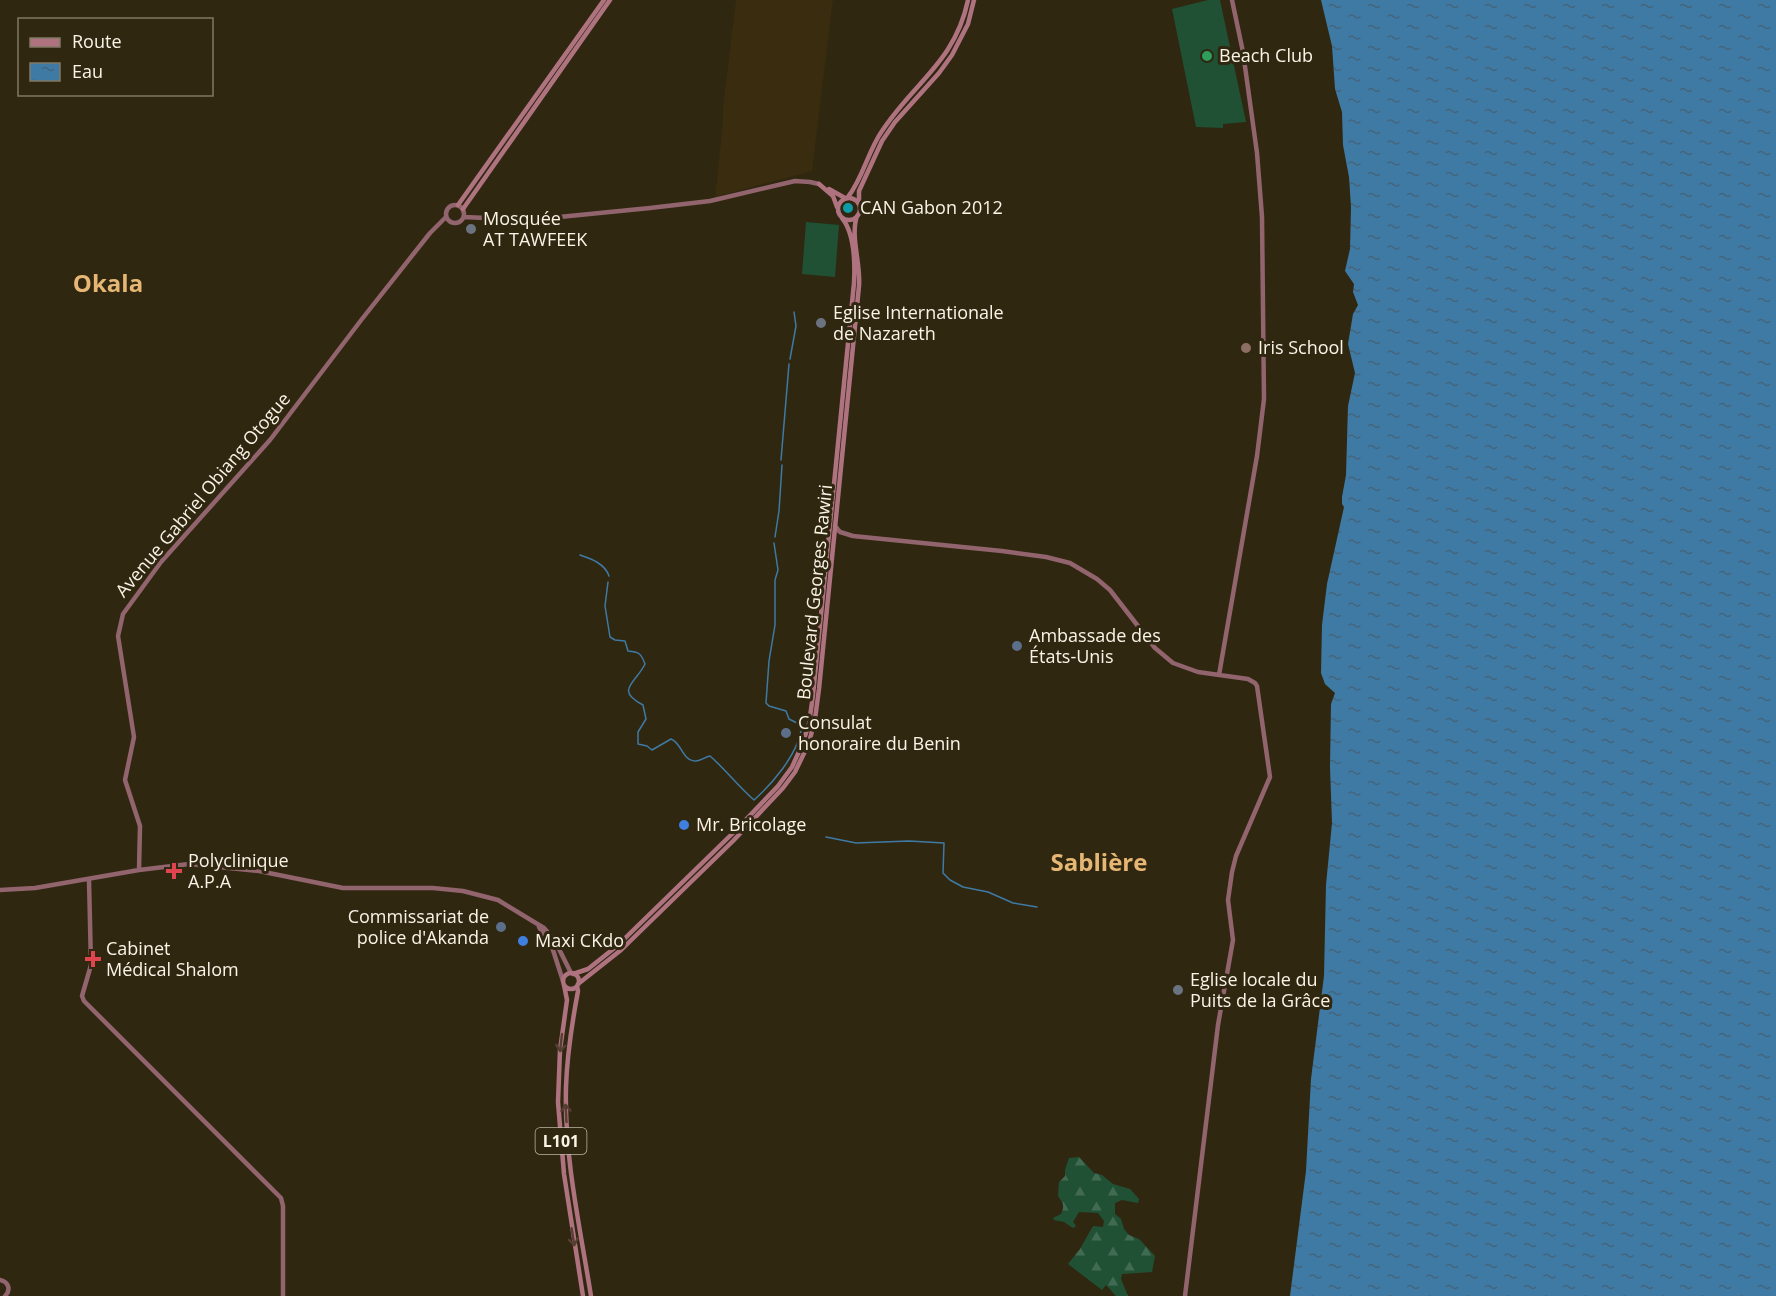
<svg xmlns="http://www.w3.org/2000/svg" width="1776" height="1296" font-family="'Open Sans',sans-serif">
	<defs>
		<pattern id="forest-firs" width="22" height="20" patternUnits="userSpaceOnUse" patternTransform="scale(1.5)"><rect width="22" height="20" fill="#205135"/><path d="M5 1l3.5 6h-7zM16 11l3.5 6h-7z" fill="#416a52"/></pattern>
		<pattern id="water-ripples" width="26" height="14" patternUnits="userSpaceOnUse" patternTransform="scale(1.5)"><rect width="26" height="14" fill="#3f7aa5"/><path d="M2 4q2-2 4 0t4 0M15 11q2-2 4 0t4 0" fill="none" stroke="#44647a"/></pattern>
	</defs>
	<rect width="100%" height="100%" fill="#302711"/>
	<path fill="#392c0f" d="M 736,0 L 833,0 L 812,171 L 715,197 L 723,123 L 723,107 Z"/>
	<path fill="url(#forest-firs)" d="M 1079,1157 L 1094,1173 L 1102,1175 L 1113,1184 L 1130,1189 L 1139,1199 L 1138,1203 L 1122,1200 L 1115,1203 L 1115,1214 L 1121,1219 L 1124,1229 L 1129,1235 L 1139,1239 L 1155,1256 L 1152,1272 L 1122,1274 L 1121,1279 L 1128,1296 L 1116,1296 L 1106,1285 L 1102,1290 L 1068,1264 L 1080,1249 L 1093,1226 L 1103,1227 L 1104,1221 L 1098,1213 L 1079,1212 L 1073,1222 L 1076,1226 L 1073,1228 L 1064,1222 L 1054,1220 L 1053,1218 L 1061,1214 C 1065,1206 1063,1203 1058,1196 L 1059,1182 L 1065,1176 L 1065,1170 L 1069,1158 Z"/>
	<path fill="#205135" d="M 1208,0 L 1220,0 L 1246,122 L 1223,124 L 1223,128 L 1196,127 L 1172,9 Z
		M 806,222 L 839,225 L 835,277 L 802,274 Z"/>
	<path fill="url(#water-ripples)" d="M 1321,0 L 1776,0 L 1776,1296 L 1290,1296 L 1306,1171 L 1311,1079 L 1324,976 L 1326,885 L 1332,823 L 1330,767 L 1331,704 L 1335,693 L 1325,684 L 1321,673 L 1322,625 L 1327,584 L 1344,507 L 1342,504 L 1342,497 L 1346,475 L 1348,406 L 1355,373 L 1348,344 L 1353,314 L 1358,305 L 1353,292 L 1354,284 L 1345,271 L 1350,249 L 1351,207 L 1349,177 L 1343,145 L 1342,112 L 1335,89 L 1332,46 Z"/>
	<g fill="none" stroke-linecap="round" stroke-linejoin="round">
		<path stroke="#3f7aa5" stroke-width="1.5" d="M 790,359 L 796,326 L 794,312
			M 781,460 L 789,364
			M 775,537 L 779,511 L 782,465
			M 580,555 C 592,559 605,564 609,576
			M 608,582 L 605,606 L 610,637 L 615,640 L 625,641 L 628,651 C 639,652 641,653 645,664 C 636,683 614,690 643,705 L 646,719 L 638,732 L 638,744 L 647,746 L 652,750 L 671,739 C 682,743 682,761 696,761 C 701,761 705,757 710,756 C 725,769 738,786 754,800 C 773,783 796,756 801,731 L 797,723 L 789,719 L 786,711 L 769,706 L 766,703 L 769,661 L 775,625 L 775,580 L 778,570 L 774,543
			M 826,837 L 856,843 L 909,841 L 944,843 L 943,873 L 950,880 L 963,887 L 988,892 L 1013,903 L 1037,907"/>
		<path stroke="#92646d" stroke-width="4.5" d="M446 214a9 9 0 1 1 18 0a9 9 0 1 1-18 0Z
			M 464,217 L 529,220 L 650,208 L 710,201 L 795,181 L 810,182 L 819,184
			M 835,526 L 840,532 L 853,536 L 1002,551 L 1046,557 L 1070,563 L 1097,579 L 1110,590 L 1155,648 L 1173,663 L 1198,672 L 1248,679 L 1255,683 L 1257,686 L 1270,777 L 1236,856 L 1232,872 L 1228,900 L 1233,940 L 1218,1025 L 1185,1296
			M 1219,675 L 1257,456 L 1264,399 L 1262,217 L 1257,153 L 1243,52 L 1232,0
			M 139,870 L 140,826 L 125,780 L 134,737 L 118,636 L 123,614 L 161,562 L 270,440 L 362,319 L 430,233 L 446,217
			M 89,880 L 91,965 L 82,996 L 84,1001 L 281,1198 L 283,1206 L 283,1296
			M 0,890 L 35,888 L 139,870 L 189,864 L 259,871 L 343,888 L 433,888 L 463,891 L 498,900 L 544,928 L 555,941 L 571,973
			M 539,927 L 553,950 L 563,981
			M 0,1280 C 9,1282 11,1290 5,1296"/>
		<path stroke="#af7380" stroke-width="4.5" d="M 819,184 L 833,196 L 837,207
			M 829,189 L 845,198
			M 848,197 C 863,178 868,151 882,131 C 914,82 955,62 968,0
			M838 209a11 11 0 1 1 22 0a11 11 0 1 1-22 0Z
			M 859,203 L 859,191 L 882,141 L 895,122 L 939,73 L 952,55 L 968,24 L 974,0
			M 458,205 L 604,0
			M 463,209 L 610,0
			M563 981a8 8 0 1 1 16 0a8 8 0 1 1-16 0Z
			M 573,974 L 588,969 L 617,946 L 735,831 L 778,786 L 792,767 L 802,745 L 809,724 L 813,695 L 854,283 C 855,264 855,234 842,218
			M 578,984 L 621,950 L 733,841 L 783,788 L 795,772 L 809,743 L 815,719 L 819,689 L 859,286 C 861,264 850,236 857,216
			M 564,985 L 567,1000 L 560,1050 L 558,1102 L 564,1174 L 583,1296
			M 577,986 L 578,991 C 572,1023 567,1054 566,1087 C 564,1157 580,1227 591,1296"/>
	</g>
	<defs><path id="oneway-shaft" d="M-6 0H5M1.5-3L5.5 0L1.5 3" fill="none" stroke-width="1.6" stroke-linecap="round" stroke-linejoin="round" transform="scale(1.5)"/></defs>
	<g stroke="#563e32">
		<use href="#oneway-shaft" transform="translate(561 1043) rotate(96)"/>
		<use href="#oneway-shaft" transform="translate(566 1113) rotate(-93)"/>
		<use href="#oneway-shaft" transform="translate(573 1237) rotate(81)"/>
	</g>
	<circle fill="#2e9e5b" stroke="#302711" stroke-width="2" cx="1207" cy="56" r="6"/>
	<circle fill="#0f9aa8" stroke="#302711" stroke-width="2" cx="848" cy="208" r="6"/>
	<g fill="#6b7280" stroke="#302711" stroke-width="2">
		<circle cx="471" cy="229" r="6"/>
		<circle cx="821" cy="323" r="6"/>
		<circle cx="1178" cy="990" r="6"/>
	</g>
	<circle fill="#8d6e63" stroke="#302711" stroke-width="2" cx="1246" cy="348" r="6"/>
	<g fill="#5c6f8a" stroke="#302711" stroke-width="2">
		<circle cx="1017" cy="646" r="6"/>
		<circle cx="786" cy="733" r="6"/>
		<circle cx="501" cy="927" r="6"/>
	</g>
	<g fill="#3f7fe0" stroke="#302711" stroke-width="2">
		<circle cx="684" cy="825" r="6"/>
		<circle cx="523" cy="941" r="6"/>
	</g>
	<g fill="#e0444e" stroke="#302711" stroke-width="2">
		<path d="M171 862h6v6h6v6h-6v6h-6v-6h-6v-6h6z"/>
		<path d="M90 950h6v6h6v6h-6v6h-6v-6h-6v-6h6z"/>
	</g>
	<g text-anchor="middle" stroke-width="6" stroke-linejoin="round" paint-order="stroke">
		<rect fill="#302711" stroke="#bdb6a6" stroke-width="1.5" x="535.5" y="1128" width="51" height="26" rx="4.5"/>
		<g font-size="16" font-weight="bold" fill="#faf3e6">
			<text x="561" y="1147">L101</text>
		</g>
		<g font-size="18" fill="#faf3e6" stroke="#302711" text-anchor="start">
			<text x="1219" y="62">Beach Club</text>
			<text x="860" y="214">CAN Gabon 2012</text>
			<text x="483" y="225">Mosquée<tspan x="483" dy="21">AT TAWFEEK</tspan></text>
			<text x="833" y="319">Eglise Internationale<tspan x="833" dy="21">de Nazareth</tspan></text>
			<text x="1258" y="354">Iris School</text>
			<text x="1029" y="642">Ambassade des<tspan x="1029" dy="21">États-Unis</tspan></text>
			<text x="798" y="729">Consulat<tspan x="798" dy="21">honoraire du Benin</tspan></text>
			<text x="696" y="831">Mr. Bricolage</text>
			<text x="188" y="867">Polyclinique<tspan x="188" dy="21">A.P.A</tspan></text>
			<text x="489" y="923" text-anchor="end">Commissariat de<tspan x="489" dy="21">police d'Akanda</tspan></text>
			<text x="535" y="947">Maxi CKdo</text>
			<text x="106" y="955">Cabinet<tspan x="106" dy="21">Médical Shalom</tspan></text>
			<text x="1190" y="986">Eglise locale du<tspan x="1190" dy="21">Puits de la Grâce</tspan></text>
		</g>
		<g font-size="18" fill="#faf3e6" stroke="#302711">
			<text transform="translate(203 495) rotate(-50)" y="6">Avenue Gabriel Obiang Otogue</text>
			<text transform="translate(815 592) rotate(-84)" y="6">Boulevard Georges Rawiri</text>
		</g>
		<g font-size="24" font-weight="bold" fill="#e6b774" stroke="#302711">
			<text x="108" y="292">Okala</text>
			<text x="1099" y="871">Sablière</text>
		</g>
	</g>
	<rect x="18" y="18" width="195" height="78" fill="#302711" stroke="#817966" stroke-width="1.5"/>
	<rect x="30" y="38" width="30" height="9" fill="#af7380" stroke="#817966" stroke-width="1.5"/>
	<text x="72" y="48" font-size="18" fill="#faf3e6">Route</text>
	<rect x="30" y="63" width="30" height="18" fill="url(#water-ripples)" stroke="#817966" stroke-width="1.5"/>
	<text x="72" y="78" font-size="18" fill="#faf3e6">Eau</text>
</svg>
